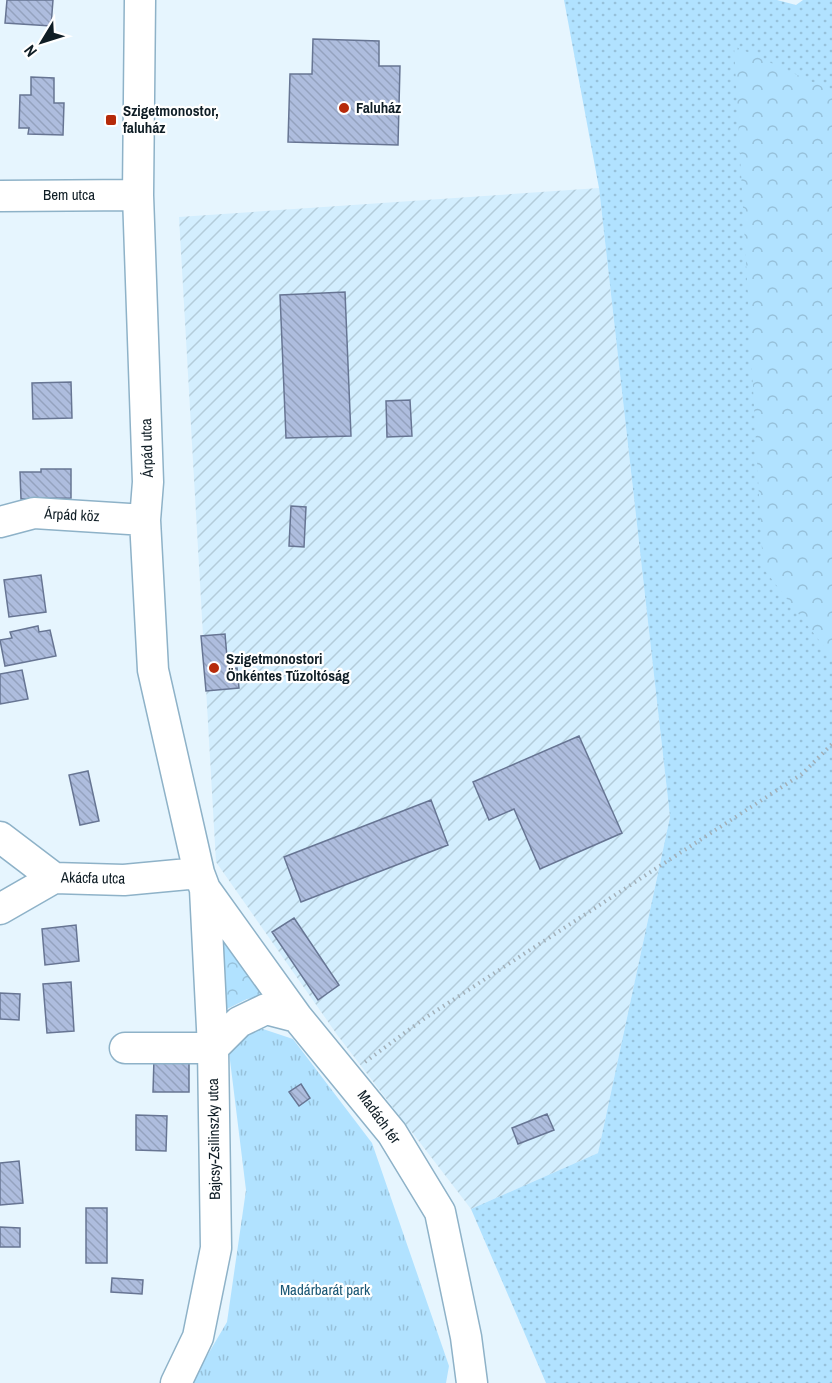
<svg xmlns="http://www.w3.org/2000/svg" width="832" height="1383" font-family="'Archivo Narrow',sans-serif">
	<defs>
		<pattern id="industrial-furrows" width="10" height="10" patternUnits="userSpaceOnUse" patternTransform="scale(1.5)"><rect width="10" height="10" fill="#d3eefe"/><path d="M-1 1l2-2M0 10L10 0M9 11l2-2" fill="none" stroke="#b4ccda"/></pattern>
		<pattern id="grass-dots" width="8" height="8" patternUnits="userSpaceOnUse" patternTransform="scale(1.5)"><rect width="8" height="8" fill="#b1e2ff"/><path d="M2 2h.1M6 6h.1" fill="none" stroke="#97c1da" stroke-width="1.8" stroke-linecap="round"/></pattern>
		<pattern id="forest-crowns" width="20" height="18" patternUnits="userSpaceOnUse" patternTransform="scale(1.5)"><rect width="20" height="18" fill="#b1e2ff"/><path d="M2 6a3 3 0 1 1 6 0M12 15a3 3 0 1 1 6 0" fill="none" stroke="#97c1da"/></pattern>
		<pattern id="park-tufts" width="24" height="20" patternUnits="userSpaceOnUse" patternTransform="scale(1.5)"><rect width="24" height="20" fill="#b1e2ff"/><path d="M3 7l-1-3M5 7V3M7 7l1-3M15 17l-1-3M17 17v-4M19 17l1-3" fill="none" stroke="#97c1da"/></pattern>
		<pattern id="building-back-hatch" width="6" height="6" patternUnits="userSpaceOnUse" patternTransform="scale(1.5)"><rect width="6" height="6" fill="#aebdde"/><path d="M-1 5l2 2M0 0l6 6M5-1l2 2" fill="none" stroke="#94a2be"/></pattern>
	</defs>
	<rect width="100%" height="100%" fill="#e6f5fe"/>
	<path fill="url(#industrial-furrows)" d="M 599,188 L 670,817 L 598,1153 L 471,1209 L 338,1036 L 216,862 L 179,217 Z"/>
	<path fill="url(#grass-dots)" d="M 564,0 L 777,0 L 796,5 L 803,0 L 832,0 L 832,1383 L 546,1383 L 471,1209 L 598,1153 L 670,817 L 599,188 Z"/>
	<path fill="url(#forest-crowns)" d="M 734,46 L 832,91 L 832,657 L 763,568 Z
		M 219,935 L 268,996 L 247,999 L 223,1011 Z"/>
	<path fill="url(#park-tufts)" d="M 254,1026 L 293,1039 L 372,1143 L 449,1366 L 446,1383 L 191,1383 L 227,1322 L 246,1190 L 228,1044 Z"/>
	<path fill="url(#building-back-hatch)" stroke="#677593" stroke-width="1.5" d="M 7,0 L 53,0 L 51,26 L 5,23 Z
		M 313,39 L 379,41 L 379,66 L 400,66 L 398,145 L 288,142 L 290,74 L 312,74 Z
		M 31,77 L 54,78 L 54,103 L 64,103 L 63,135 L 28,134 L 29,128 L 19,128 L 20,95 L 31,95 Z
		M 345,292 L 351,436 L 286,438 L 280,295 Z
		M 71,382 L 72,418 L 33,419 L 32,383 Z
		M 410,400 L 412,436 L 387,437 L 386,401 Z
		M 41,469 L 71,469 L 71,498 L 21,499 L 20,472 L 41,472 Z
		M 291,506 L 306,507 L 304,547 L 289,546 Z
		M 41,575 L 46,612 L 9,617 L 4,580 Z
		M 38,626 L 39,632 L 50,630 L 56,656 L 5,666 L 0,640 L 12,638 L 10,632 Z
		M 225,634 L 228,669 L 237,668 L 239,688 L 206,691 L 201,636 Z
		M 22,670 L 28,699 L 0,704 L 0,674 Z
		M 579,736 L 622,833 L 540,869 L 514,809 L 489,820 L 473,782 Z
		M 88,771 L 99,821 L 80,825 L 69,775 Z
		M 431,800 L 448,845 L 301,902 L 284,857 Z
		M 294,918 L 339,985 L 318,1000 L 272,932 Z
		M 76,925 L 79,961 L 45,965 L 42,929 Z
		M 71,982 L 74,1031 L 47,1033 L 43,984 Z
		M 0,993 L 20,994 L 19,1020 L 0,1019 Z
		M 154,1058 L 189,1059 L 189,1092 L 153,1092 Z
		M 301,1084 L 310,1098 L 299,1106 L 289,1092 Z
		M 547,1114 L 554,1130 L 518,1144 L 512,1128 Z
		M 136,1115 L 167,1116 L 166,1151 L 136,1150 Z
		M 19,1161 L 23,1203 L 0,1205 L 0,1163 Z
		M 86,1208 L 107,1208 L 107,1263 L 86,1263 Z
		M 0,1227 L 20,1228 L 20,1247 L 0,1247 Z
		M 112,1278 L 143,1280 L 142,1294 L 111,1292 Z"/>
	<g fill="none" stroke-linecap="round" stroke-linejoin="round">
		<defs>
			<path id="minor" d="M 140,0 L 138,195 L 148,482 L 145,520 L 153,670 L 199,873 L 205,889 L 297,1017 L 392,1133 L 440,1212 L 466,1337 L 472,1383
				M 0,196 L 138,195
				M 0,522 L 34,513 L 145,520
				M 0,837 L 54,878 L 124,880 L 199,873
				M 0,909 L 54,878
				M 125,1048 L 213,1048 L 239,1022 L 266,1009 L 297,1017
				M 176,1383 L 198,1337 L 216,1248 L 213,1048 L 205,889"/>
		</defs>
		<use href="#minor" stroke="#8eb2c8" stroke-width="33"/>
		<path stroke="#a2b0b9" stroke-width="4" stroke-dasharray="1.5 4.5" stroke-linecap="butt" d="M 365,1062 L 425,1018 L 802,774 L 832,744"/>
		<use href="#minor" stroke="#fff" stroke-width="30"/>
	</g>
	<g fill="#b62a0a" stroke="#fff" stroke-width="2">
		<circle cx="344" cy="108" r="6"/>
		<rect x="105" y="114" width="12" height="12" rx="3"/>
		<circle cx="214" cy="668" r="6"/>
	</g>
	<g text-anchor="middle" stroke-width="4.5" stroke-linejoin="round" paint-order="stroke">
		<g font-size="15" font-weight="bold" fill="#0f1d25" stroke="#fff" text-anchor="start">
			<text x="356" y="113">Faluház</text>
			<text x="123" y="116">Szigetmonostor,<tspan x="123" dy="17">faluház</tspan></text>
			<text x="226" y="664">Szigetmonostori<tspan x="226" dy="17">Önkéntes Tűzoltóság</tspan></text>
		</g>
		<g font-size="15" fill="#0f1d25" stroke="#fff">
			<text x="69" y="200">Bem utca</text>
			<text transform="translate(147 448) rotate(-92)" y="5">Árpád utca</text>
			<text transform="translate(72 515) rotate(3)" y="5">Árpád köz</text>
			<text transform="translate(93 878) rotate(1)" y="5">Akácfa utca</text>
			<text transform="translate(379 1117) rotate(54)" y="5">Madách tér</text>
			<text transform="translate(214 1139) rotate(-91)" y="5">Bajcsy-Zsilinszky utca</text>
		</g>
		<g font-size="15" fill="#1a5775" stroke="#fff">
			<text x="325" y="1295">Madárbarát park</text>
		</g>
	</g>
	<g transform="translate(42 42) rotate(232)" stroke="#ffffff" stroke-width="4.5" paint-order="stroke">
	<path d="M0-4.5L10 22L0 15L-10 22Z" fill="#0f1d25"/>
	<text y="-9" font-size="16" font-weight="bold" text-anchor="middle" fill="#0f1d25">N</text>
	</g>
</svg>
